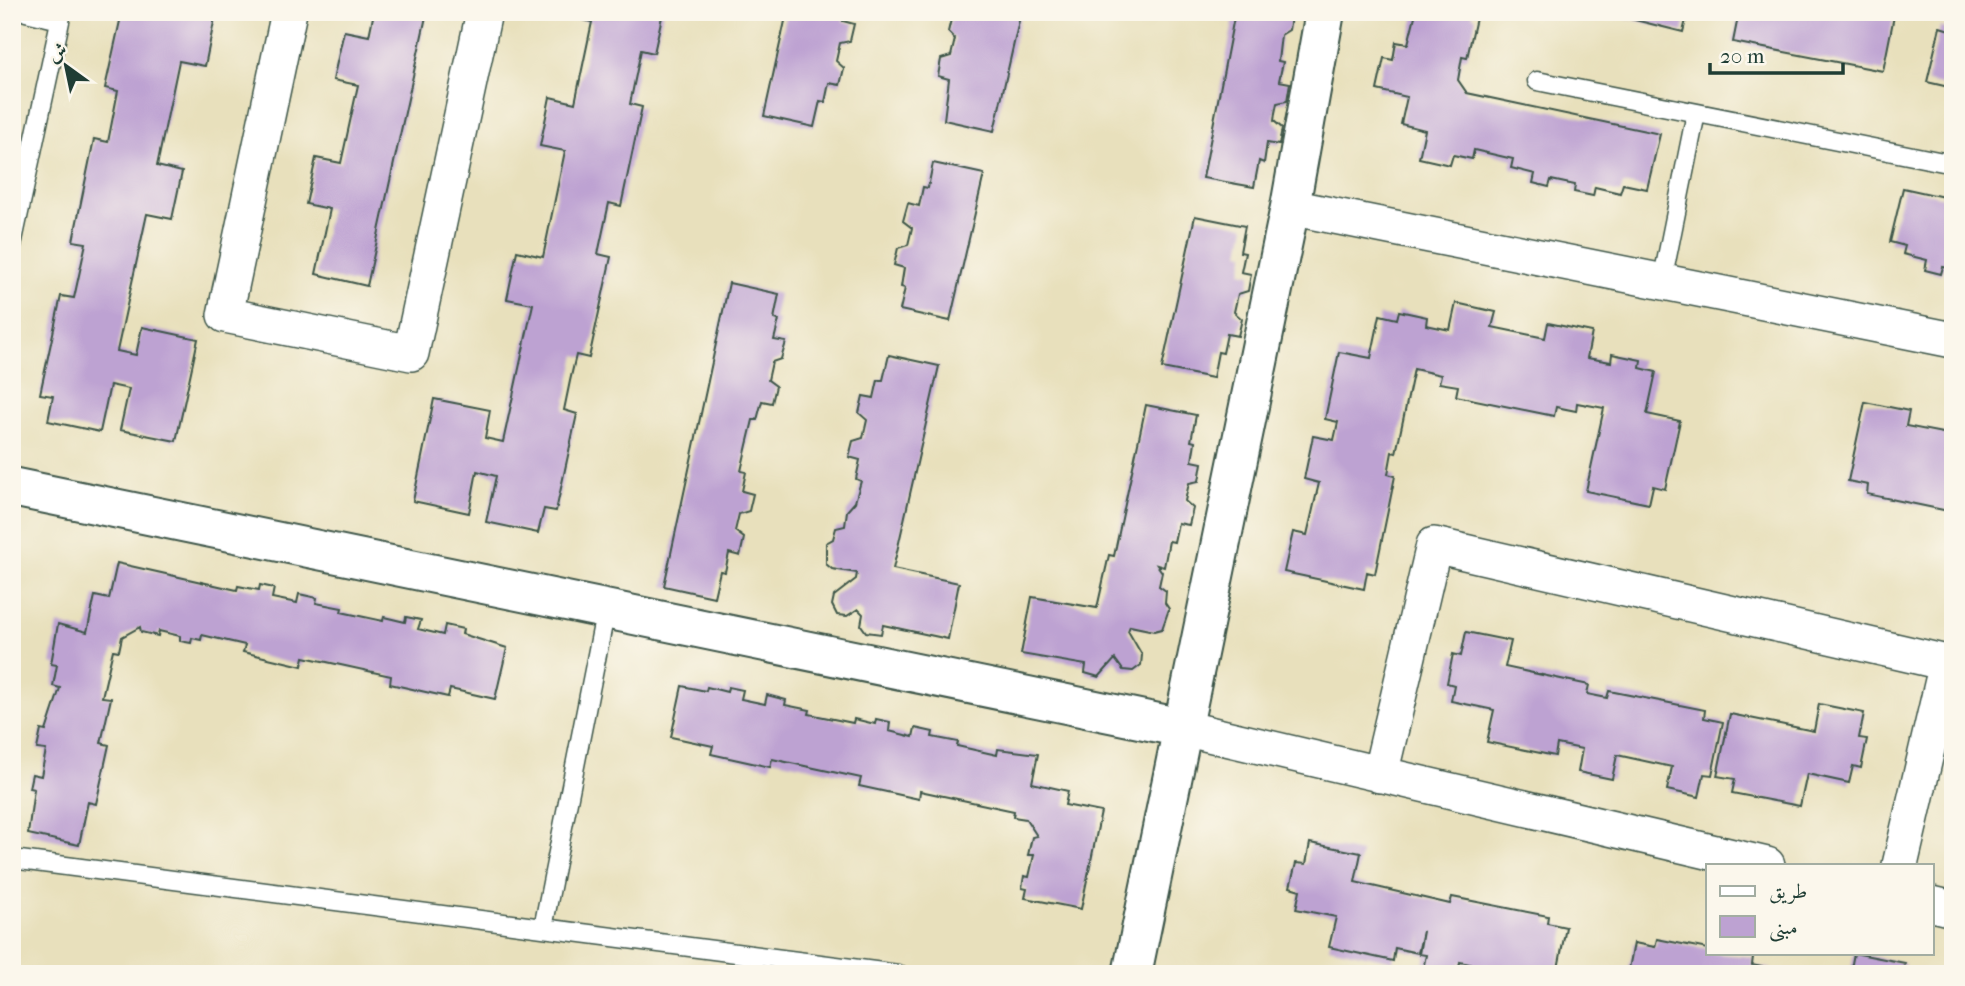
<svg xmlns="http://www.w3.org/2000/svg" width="1965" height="986" font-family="'IM FELL French Canon',Amiri,serif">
	<rect width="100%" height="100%" fill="#fbf7ec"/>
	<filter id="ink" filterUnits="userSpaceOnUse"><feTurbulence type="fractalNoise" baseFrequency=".0143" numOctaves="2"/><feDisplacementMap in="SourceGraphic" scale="14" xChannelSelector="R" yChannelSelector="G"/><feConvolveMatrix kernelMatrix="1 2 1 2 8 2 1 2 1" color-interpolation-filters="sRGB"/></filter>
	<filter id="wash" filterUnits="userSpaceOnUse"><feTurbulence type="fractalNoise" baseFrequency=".00686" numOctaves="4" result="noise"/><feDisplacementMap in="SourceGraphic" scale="28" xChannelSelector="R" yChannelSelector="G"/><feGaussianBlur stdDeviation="1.57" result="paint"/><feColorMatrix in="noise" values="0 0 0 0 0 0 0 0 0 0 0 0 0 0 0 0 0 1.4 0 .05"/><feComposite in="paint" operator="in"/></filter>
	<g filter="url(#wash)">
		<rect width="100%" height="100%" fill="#e8e0bc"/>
		<g id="blocks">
			<path fill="#bda2d2" d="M 122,12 L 191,12 L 215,17 L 205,66 L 179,61 L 157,166 L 182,172 L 172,219 L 147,214 L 117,351 L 136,355 L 142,327 L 198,339 L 176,441 L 120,430 L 129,389 L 110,385 L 100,432 L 48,421 L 53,396 L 40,394 L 61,296 L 74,298 L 86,243 L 73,241 L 94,139 L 108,142 L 118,91 L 105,88 Z
				M 374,12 L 427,12 L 367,286 L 316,274 L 330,209 L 306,204 L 316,158 L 341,163 L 358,85 L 333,80 L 344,31 L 369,36 Z
				M 568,12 L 663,12 L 654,53 L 641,50 L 630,104 L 642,107 L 621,206 L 609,203 L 598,254 L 611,257 L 589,358 L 576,355 L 570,381 L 564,410 L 577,414 L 556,511 L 544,509 L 538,533 L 486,522 L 496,476 L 477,471 L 469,513 L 413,501 L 434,399 L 490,410 L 485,438 L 503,442 L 533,304 L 507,299 L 517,251 L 543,257 L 565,151 L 540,146 L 550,97 L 575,103 L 592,22 L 567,17 Z
				M 787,12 L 845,12 L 843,21 L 854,24 L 850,41 L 840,43 L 836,61 L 844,68 L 840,85 L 829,83 L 825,102 L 820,101 L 814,127 L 764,116 Z
				M 964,12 L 1021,12 L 994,131 L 944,120 L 949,79 L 938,76 L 941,59 L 951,56 L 955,39 L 948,32 L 952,15 L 963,17 Z
				M 1235,12 L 1302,13 L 1291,16 L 1289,30 L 1281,35 L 1278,61 L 1283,62 L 1279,81 L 1290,83 L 1287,101 L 1277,103 L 1275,113 L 1274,121 L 1282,128 L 1279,145 L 1267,143 L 1264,163 L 1259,161 L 1254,187 L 1203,178 Z
				M 1416,12 L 1473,12 L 1472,16 L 1476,18 L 1467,58 L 1462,57 L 1458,80 L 1467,93 L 1660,134 L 1647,189 L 1623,184 L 1620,193 L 1595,187 L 1593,196 L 1574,192 L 1575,185 L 1551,180 L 1549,187 L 1533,183 L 1535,174 L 1511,168 L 1513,159 L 1474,150 L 1472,159 L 1453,155 L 1450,165 L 1419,158 L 1425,130 L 1401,124 L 1407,97 L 1377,90 L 1384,58 L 1393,60 L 1396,42 L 1408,44 Z
				M 1603,12 L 1688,12 L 1683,32 Z
				M 1739,12 L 1876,12 L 1894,16 L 1883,71 L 1733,42 Z
				M 1940,27 L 1953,31 L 1953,88 L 1927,82 Z
				M 933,163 L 984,174 L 950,321 L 900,310 L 905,288 L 901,287 L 904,268 L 894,265 L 898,248 L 908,245 L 912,228 L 903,221 L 908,203 L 919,206 L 923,187 L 928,188 Z
				M 1903,188 L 1953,199 L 1953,269 L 1943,267 L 1941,274 L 1925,270 L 1927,260 L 1903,254 L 1905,246 L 1890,242 Z
				M 1195,216 L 1245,226 L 1240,252 L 1245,253 L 1241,272 L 1251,274 L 1248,291 L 1238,294 L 1234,312 L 1242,319 L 1238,336 L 1227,334 L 1223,353 L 1218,352 L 1213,378 L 1162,368 Z
				M 729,283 L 779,294 L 774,319 L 779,320 L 774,340 L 786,342 L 781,359 L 772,362 L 768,380 L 776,386 L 772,403 L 762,401 L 757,420 L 753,420 L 747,445 L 741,471 L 746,472 L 742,491 L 753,494 L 749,511 L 739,514 L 735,531 L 744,538 L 740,556 L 729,553 L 725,572 L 720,571 L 714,597 L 664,586 Z
				M 1456,303 L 1496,312 L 1492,327 L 1545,338 L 1548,323 L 1592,332 L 1587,358 L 1611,362 L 1612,354 L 1641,360 L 1640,368 L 1656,372 L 1647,414 L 1680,421 L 1665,489 L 1653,486 L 1649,504 L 1586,491 L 1604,408 L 1577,403 L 1576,411 L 1556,407 L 1554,416 L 1456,396 L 1458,386 L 1439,383 L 1441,375 L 1414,369 L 1396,453 L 1392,452 L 1388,474 L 1395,476 L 1375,574 L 1367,572 L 1364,589 L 1284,572 L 1293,532 L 1307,535 L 1319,483 L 1304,479 L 1313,436 L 1334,440 L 1338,422 L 1325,419 L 1339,352 L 1371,358 L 1380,315 L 1397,319 L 1399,311 L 1427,317 L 1426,325 L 1450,330 Z
				M 889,355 L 939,366 L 893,569 L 959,583 L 948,639 L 883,625 L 881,634 L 866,632 L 861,625 L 863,614 L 858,609 L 847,616 L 837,615 L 832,605 L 834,596 L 856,579 L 857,573 L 832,569 L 826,564 L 826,543 L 833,539 L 836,528 L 845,526 L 847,511 L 855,502 L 861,481 L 856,479 L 860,460 L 849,457 L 853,441 L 863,438 L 867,420 L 859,413 L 863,396 L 874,398 L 878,380 L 883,380 Z
				M 1865,402 L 1909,411 L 1906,426 L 1953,435 L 1953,512 L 1867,494 L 1868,485 L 1848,481 Z
				M 1146,405 L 1196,415 L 1191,441 L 1195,442 L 1192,461 L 1202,463 L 1199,481 L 1189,483 L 1185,501 L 1193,508 L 1189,525 L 1178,523 L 1174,542 L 1169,541 L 1164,567 L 1157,565 L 1162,572 L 1159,586 L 1166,591 L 1165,603 L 1169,609 L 1162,629 L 1154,631 L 1130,626 L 1128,631 L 1142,655 L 1141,665 L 1133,671 L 1123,670 L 1115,659 L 1099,677 L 1085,673 L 1086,665 L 1021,654 L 1032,597 L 1097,608 L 1109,555 L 1114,556 Z
				M 117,563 L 237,590 L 238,586 L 259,590 L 260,585 L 274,588 L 272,598 L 297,603 L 299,594 L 317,598 L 316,603 L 342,608 L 341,612 L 383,621 L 384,617 L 405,622 L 406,617 L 421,620 L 418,629 L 443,635 L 445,625 L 463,629 L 462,634 L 507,648 L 495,699 L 450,689 L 448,697 L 390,684 L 391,676 L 304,657 L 302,666 L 243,652 L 245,645 L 202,635 L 201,640 L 192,638 L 191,643 L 180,641 L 180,636 L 159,631 L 158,636 L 141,632 L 140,627 L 122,637 L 119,651 L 113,650 L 102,697 L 111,698 L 101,743 L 109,745 L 96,804 L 88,802 L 79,845 L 28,834 L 34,789 L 29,788 L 32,774 L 41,776 L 46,750 L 37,749 L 41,730 L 46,731 L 60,688 L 53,686 L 57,665 L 51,664 L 58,624 L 87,632 L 95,596 L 109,599 Z
				M 1466,632 L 1511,641 L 1505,667 L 1589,685 L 1587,694 L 1607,698 L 1609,691 L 1705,710 L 1704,718 L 1723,722 L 1712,775 L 1704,774 L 1699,797 L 1667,790 L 1672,767 L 1617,755 L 1612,779 L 1578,772 L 1582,749 L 1557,744 L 1555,756 L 1487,742 L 1494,710 L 1451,701 L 1454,685 L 1447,683 L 1453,654 L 1461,656 Z
				M 682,686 L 706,691 L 707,687 L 727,692 L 728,687 L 743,690 L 741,699 L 765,704 L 767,695 L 786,700 L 785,705 L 810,710 L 809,714 L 853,723 L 854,719 L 875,724 L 876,719 L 890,722 L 889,731 L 913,737 L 915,728 L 933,732 L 932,737 L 958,742 L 957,746 L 997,755 L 998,749 L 1038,754 L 1032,783 L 1068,791 L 1065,805 L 1101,812 L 1081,909 L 1025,898 L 1027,889 L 1022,888 L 1024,876 L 1029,877 L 1034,855 L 1028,855 L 1032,837 L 1037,836 L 1026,819 L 1013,817 L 1014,811 L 920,791 L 919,799 L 859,786 L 861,778 L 772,759 L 770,767 L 711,754 L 713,746 L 671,737 Z
				M 1819,704 L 1864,713 L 1859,738 L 1867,739 L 1861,768 L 1853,766 L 1849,783 L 1807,774 L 1800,806 L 1732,793 L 1735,779 L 1717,776 L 1730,714 L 1814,731 Z
				M 1310,843 L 1361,853 L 1355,882 L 1450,904 L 1452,897 L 1548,916 L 1547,923 L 1566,927 L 1557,974 L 1515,974 L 1460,962 L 1458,974 L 1422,974 L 1426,955 L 1419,954 L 1423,931 L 1418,953 L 1395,948 L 1393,961 L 1329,947 L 1336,917 L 1296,909 L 1300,890 L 1290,887 L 1296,863 L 1306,864 Z
				M 1657,939 L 1708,949 L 1708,953 L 1753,957 L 1752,965 L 1771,969 L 1770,974 L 1628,974 L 1634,943 L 1655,947 Z
				M 1854,953 L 1905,963 L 1903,974 L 1850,974 Z"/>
		</g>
	</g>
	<g filter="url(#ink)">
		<use href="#blocks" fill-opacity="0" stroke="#3d5548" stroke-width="2"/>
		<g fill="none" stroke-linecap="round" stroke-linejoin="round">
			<defs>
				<path id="service" d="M 26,12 L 60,20
					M 1537,81 L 1953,164
					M 12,245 L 62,12
					M 1662,282 L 1696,113
					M 606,609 L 543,928 L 898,974
					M 12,859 L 543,928"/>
				<path id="minor" d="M 289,12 L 225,315 L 411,353 L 484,12
					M 1290,207 L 1953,340
					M 1183,728 L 1767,865
					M 1380,775 L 1434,545 L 1947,663 L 1900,865
					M 1932,904 L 1953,909"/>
				<path id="tertiary" d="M 12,487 L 1183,728
					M 1132,974 L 1290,207 L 1325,12"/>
			</defs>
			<use href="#service" stroke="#3d5548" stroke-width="21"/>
			<use href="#minor" stroke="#3d5548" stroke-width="38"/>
			<use href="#tertiary" stroke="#3d5548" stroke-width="42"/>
			<use href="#service" stroke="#fff" stroke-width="18"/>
			<use href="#minor" stroke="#fff" stroke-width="35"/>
			<use href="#tertiary" stroke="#fff" stroke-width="38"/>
		</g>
	</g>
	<rect width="1965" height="986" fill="none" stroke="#fbf7ec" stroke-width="42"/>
	<rect x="1706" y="864" width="228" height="91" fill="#fbf7ec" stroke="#a3ada2" stroke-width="2"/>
	<rect x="1720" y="886" width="35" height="10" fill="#ffffff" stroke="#a3ada2" stroke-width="2"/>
	<text x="1769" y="898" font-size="21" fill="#1f3d34">طريق</text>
	<rect x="1720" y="916" width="35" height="21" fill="#bda2d2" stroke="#a3ada2" stroke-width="2"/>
	<text x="1769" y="934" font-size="21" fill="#1f3d34">مبنى</text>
	<g transform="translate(66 66) rotate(327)" stroke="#fbf7ec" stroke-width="5" paint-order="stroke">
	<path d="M0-5L12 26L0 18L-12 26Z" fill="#1f3d34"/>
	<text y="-10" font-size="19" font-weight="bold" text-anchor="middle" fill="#1f3d34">ش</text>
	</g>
	<path d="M1710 63v10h133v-10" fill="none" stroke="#1f3d34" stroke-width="3.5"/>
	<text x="1720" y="63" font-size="21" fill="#1f3d34" stroke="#fbf7ec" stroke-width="5" paint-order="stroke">20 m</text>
</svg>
